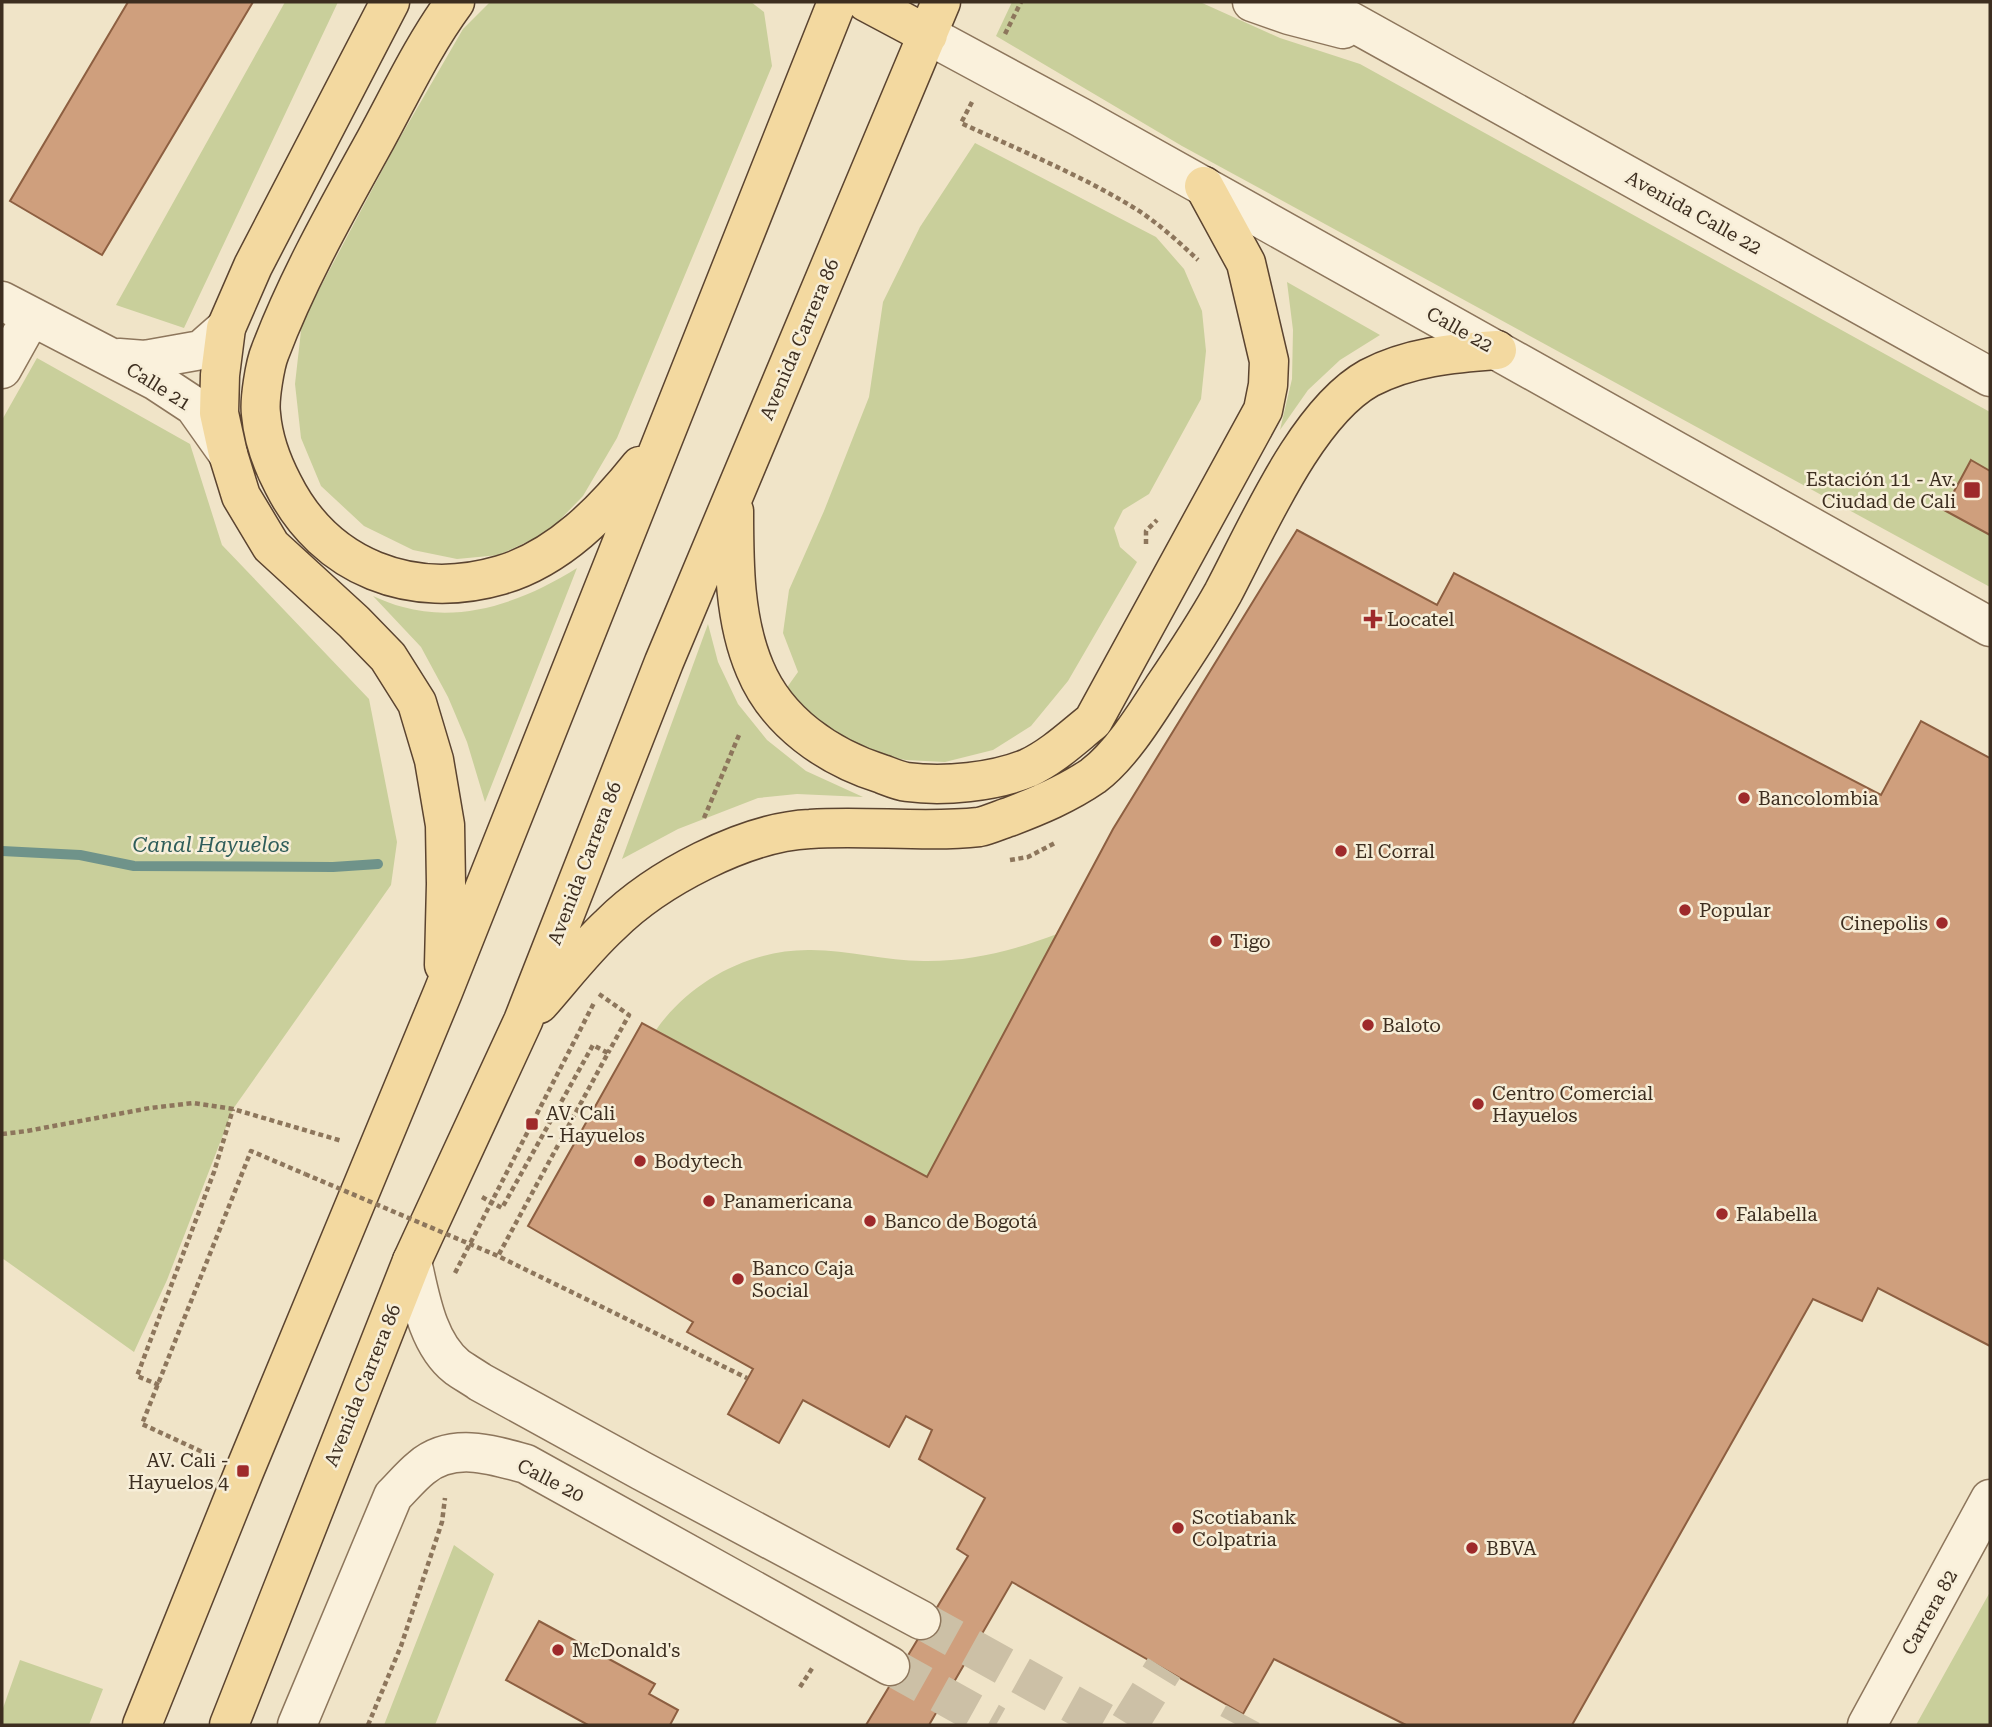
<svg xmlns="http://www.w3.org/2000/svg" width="1992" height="1727" font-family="'Roboto Serif',serif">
	<rect width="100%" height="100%" fill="#f0e4c8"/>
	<path fill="#c9cf9b" d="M 285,2 L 338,2 L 184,328 L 116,305 Z
		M 490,2 L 751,2 L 764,12 L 772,66 L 617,438 L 583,496 L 548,532 L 499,555 L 457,559 L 413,550 L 364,526 L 321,486 L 301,438 L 295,384 L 302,322 L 394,148 L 463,29 Z
		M 1012,2 L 1200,2 L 1280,38 L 1360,64 L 1990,412 L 1990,587 L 1182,146 L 996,36 Z
		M 975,143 L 1156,237 L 1184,269 L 1202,311 L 1206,351 L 1201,399 L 1149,494 L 1123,510 L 1114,528 L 1120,547 L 1137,562 L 1068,681 L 1031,726 L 993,750 L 945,762 L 906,760 L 859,751 L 783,693 L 798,672 L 783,633 L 789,590 L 824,511 L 869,397 L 883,302 L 920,227 Z
		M 1287,282 L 1380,335 L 1340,360 L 1308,390 L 1280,430 L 1292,379 L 1293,330 Z
		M 37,358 L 190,444 L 222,545 L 369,699 L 397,842 L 391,885 L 233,1109 L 167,1280 L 134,1352 L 2,1258 L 2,420 Z
		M 577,568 L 485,802 L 467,742 L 448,697 L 421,647 L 373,596 C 383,600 393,605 403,607 C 464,624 526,600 577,568 Z
		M 708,624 L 718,662 L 738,704 L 767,740 L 806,771 L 863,797 L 797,794 L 758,798 L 678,829 L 622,859 Z
		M 1057,934 L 927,1177 L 656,1030 C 690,981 750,949 811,950 C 850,950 889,962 928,961 C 973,961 1015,950 1057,934 Z
		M 454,1545 L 494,1574 L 435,1725 L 384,1725 Z
		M 1990,1592 L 1990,1725 L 1916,1725 Z
		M 20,1660 L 103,1689 L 89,1725 L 2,1725 L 2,1711 Z"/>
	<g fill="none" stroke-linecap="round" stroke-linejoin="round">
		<path stroke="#6f938a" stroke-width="10" d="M 2,851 L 80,855 L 134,866 L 333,867 L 378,864"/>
	</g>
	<path fill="#cf9f7d" stroke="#8d5f41" stroke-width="2" d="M 128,2 L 253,2 L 102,255 L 10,201 Z
		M 1971,460 L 1990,471 L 1990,535 L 1944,510 Z
		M 1297,530 L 1437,605 L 1454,573 L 1881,795 L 1921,721 L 1990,758 L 1990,1346 L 1878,1288 L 1862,1321 L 1813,1299 L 1572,1725 L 1406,1725 L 1274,1659 L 1243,1714 L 1012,1582 L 929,1725 L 866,1725 L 968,1556 L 957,1549 L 985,1498 L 919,1459 L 932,1430 L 906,1416 L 889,1447 L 803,1400 L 779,1443 L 728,1414 L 753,1369 L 687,1332 L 693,1322 L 528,1226 L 642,1023 L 927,1177 L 1113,829 Z
		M 539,1621 L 655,1684 L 649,1694 L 678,1710 L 670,1725 L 588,1725 L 506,1680 Z"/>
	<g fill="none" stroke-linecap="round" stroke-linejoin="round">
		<path stroke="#ccc0a6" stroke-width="38" stroke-dasharray="38 19" stroke-linecap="butt" d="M 921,1620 L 1110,1725
			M 890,1666 L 996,1725
			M 1129,1725 L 1164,1668
			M 1237,1725 L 1243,1714"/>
		<defs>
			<path id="minor" d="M 1252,2 L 1289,15 L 1343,29
				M 1316,2 L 1990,377
				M 928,35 L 1080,117 L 1990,627
				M 2,301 L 156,381 L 194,406 L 228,454
				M 119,358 L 145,360 L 201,350 L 226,328
				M 2,369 L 31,317
				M 412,1261 C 420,1296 427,1343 457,1367 C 464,1372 473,1377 480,1382 L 642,1471 L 921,1620
				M 297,1725 L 393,1496 C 402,1487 411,1476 421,1468 C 451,1442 491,1454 526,1464 L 890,1666
				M 1867,1725 L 1990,1499"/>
			<path id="major" d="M 390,2 L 253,266 L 226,328 L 220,375 L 219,413 L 228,454 L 241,496 L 271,546 L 354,622 L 388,657 L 417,703 L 434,760 L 445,825 L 446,884 L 444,965
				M 455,2 C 424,44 401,93 376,139 C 338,208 298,278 270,352 C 265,364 259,400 261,414 C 263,438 272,463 283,484 C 325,568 412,601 501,575 C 559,558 604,511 640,466
				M 866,2 L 928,35
				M 734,511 C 734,563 734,620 755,669 C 777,722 828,757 882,774 C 890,777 899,781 907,782 C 944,787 994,782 1028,768 C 1052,757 1073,737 1093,721 L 1263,410 L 1268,385 L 1269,361 L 1246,263 L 1204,186
				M 539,1004 C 562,978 584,949 610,925 C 656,879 745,832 810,829 C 866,825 923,833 979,827 C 989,825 999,820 1009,817 C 1038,806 1067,794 1093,776 C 1120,756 1145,716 1163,688 C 1184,657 1205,625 1223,593 C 1257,529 1306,413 1369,378 C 1409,357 1453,353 1497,350
				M 142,1725 L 244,1472 L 443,992 L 837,2
				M 229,1725 L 412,1261 L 523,1021 L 664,662 L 941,2"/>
		</defs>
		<use href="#minor" stroke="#8d765c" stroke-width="41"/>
		<use href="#major" stroke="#5b4430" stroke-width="41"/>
		<path stroke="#8d765c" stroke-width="4.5" stroke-dasharray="5 3.5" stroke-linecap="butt" d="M 1005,34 L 1021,2
			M 972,102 L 961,123 C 1019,150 1081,175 1136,209 C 1158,223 1179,242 1198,260
			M 1146,544 L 1146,531 L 1157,520
			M 704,818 L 739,735
			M 1010,860 L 1028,857 L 1057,842
			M 599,994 L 629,1015 L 608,1053
			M 2,1134 L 27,1131 L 150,1108 L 193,1103 L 233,1109 L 342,1141
			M 482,1197 L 502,1208 L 593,1045 L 608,1053 L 498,1256
			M 455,1273 L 595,1001
			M 159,1385 L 137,1376 L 214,1172 L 233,1109
			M 209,1455 L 142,1424 L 251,1151 L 305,1174
			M 800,1687 L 813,1667
			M 368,1725 L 401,1646 L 442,1522 L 445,1498"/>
		<use href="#minor" stroke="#faf1dc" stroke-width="38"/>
		<use href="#major" stroke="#f3d9a0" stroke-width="38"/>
		<path stroke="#8d765c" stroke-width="4.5" stroke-dasharray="5 3.5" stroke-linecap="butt" d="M 305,1174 L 498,1256 L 747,1378"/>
	</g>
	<g fill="#9e2a2b" stroke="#f7eed8" stroke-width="2.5">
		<rect x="1963" y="481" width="18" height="18" rx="3.5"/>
		<path d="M1369.5 608.5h7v7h7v7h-7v7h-7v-7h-7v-7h7z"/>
		<circle cx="1744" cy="798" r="7"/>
		<circle cx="1341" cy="851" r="7"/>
		<circle cx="1685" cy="910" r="7"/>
		<circle cx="1942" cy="923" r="7"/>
		<circle cx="1216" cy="941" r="7"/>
		<circle cx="1368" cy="1025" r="7"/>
		<circle cx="1478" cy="1104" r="7"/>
		<rect x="525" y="1117" width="14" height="14" rx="3.5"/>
		<circle cx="640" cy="1161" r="7"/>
		<circle cx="709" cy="1201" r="7"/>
		<circle cx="1722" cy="1214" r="7"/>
		<circle cx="870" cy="1221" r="7"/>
		<circle cx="738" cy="1279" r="7"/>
		<rect x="236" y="1464" width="14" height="14" rx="3.5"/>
		<circle cx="1178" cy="1528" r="7"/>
		<circle cx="1472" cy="1548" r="7"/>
		<circle cx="558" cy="1650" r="7"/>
	</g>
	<g text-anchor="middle" stroke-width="5" stroke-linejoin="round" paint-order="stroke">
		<g font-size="19" fill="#3d2e20" stroke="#f7eed8">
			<text transform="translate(1694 212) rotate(29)" y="7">Avenida Calle 22</text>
			<text transform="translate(1460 329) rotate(29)" y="7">Calle 22</text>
			<text transform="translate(799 339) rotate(-67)" y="7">Avenida Carrera 86</text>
			<text transform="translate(159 386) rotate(32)" y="7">Calle 21</text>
			<text transform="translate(584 863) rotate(-69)" y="7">Avenida Carrera 86</text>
			<text transform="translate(362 1385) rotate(-68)" y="7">Avenida Carrera 86</text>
			<text transform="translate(551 1480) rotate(27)" y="7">Calle 20</text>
			<text transform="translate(1929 1612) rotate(-61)" y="7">Carrera 82</text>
		</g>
		<g font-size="19" fill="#3d2e20" stroke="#f7eed8" text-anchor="start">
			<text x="1956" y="486" text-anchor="end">Estación 11 - Av.<tspan x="1956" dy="22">Ciudad de Cali</tspan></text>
			<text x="1387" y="626">Locatel</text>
			<text x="1758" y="805">Bancolombia</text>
			<text x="1355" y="858">El Corral</text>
			<text x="1699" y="917">Popular</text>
			<text x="1928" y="930" text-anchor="end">Cinepolis</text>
			<text x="1230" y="948">Tigo</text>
			<text x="1382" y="1032">Baloto</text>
			<text x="1492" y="1100">Centro Comercial<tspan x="1492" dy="22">Hayuelos</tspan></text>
			<text x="546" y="1120">AV. Cali<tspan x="546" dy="22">- Hayuelos</tspan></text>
			<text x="654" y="1168">Bodytech</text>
			<text x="723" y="1208">Panamericana</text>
			<text x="1736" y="1221">Falabella</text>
			<text x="884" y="1228">Banco de Bogotá</text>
			<text x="752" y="1275">Banco Caja<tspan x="752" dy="22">Social</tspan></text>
			<text x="229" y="1467" text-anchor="end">AV. Cali -<tspan x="229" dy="22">Hayuelos 4</tspan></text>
			<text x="1192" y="1524">Scotiabank<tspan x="1192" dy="22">Colpatria</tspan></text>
			<text x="1486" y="1555">BBVA</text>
			<text x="572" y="1657">McDonald's</text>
		</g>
		<g font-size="21" font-style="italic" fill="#2f5d5a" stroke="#f7eed8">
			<text x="211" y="852">Canal Hayuelos</text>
		</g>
	</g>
	<rect width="1992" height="1727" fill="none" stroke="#3d2e20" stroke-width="7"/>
</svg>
